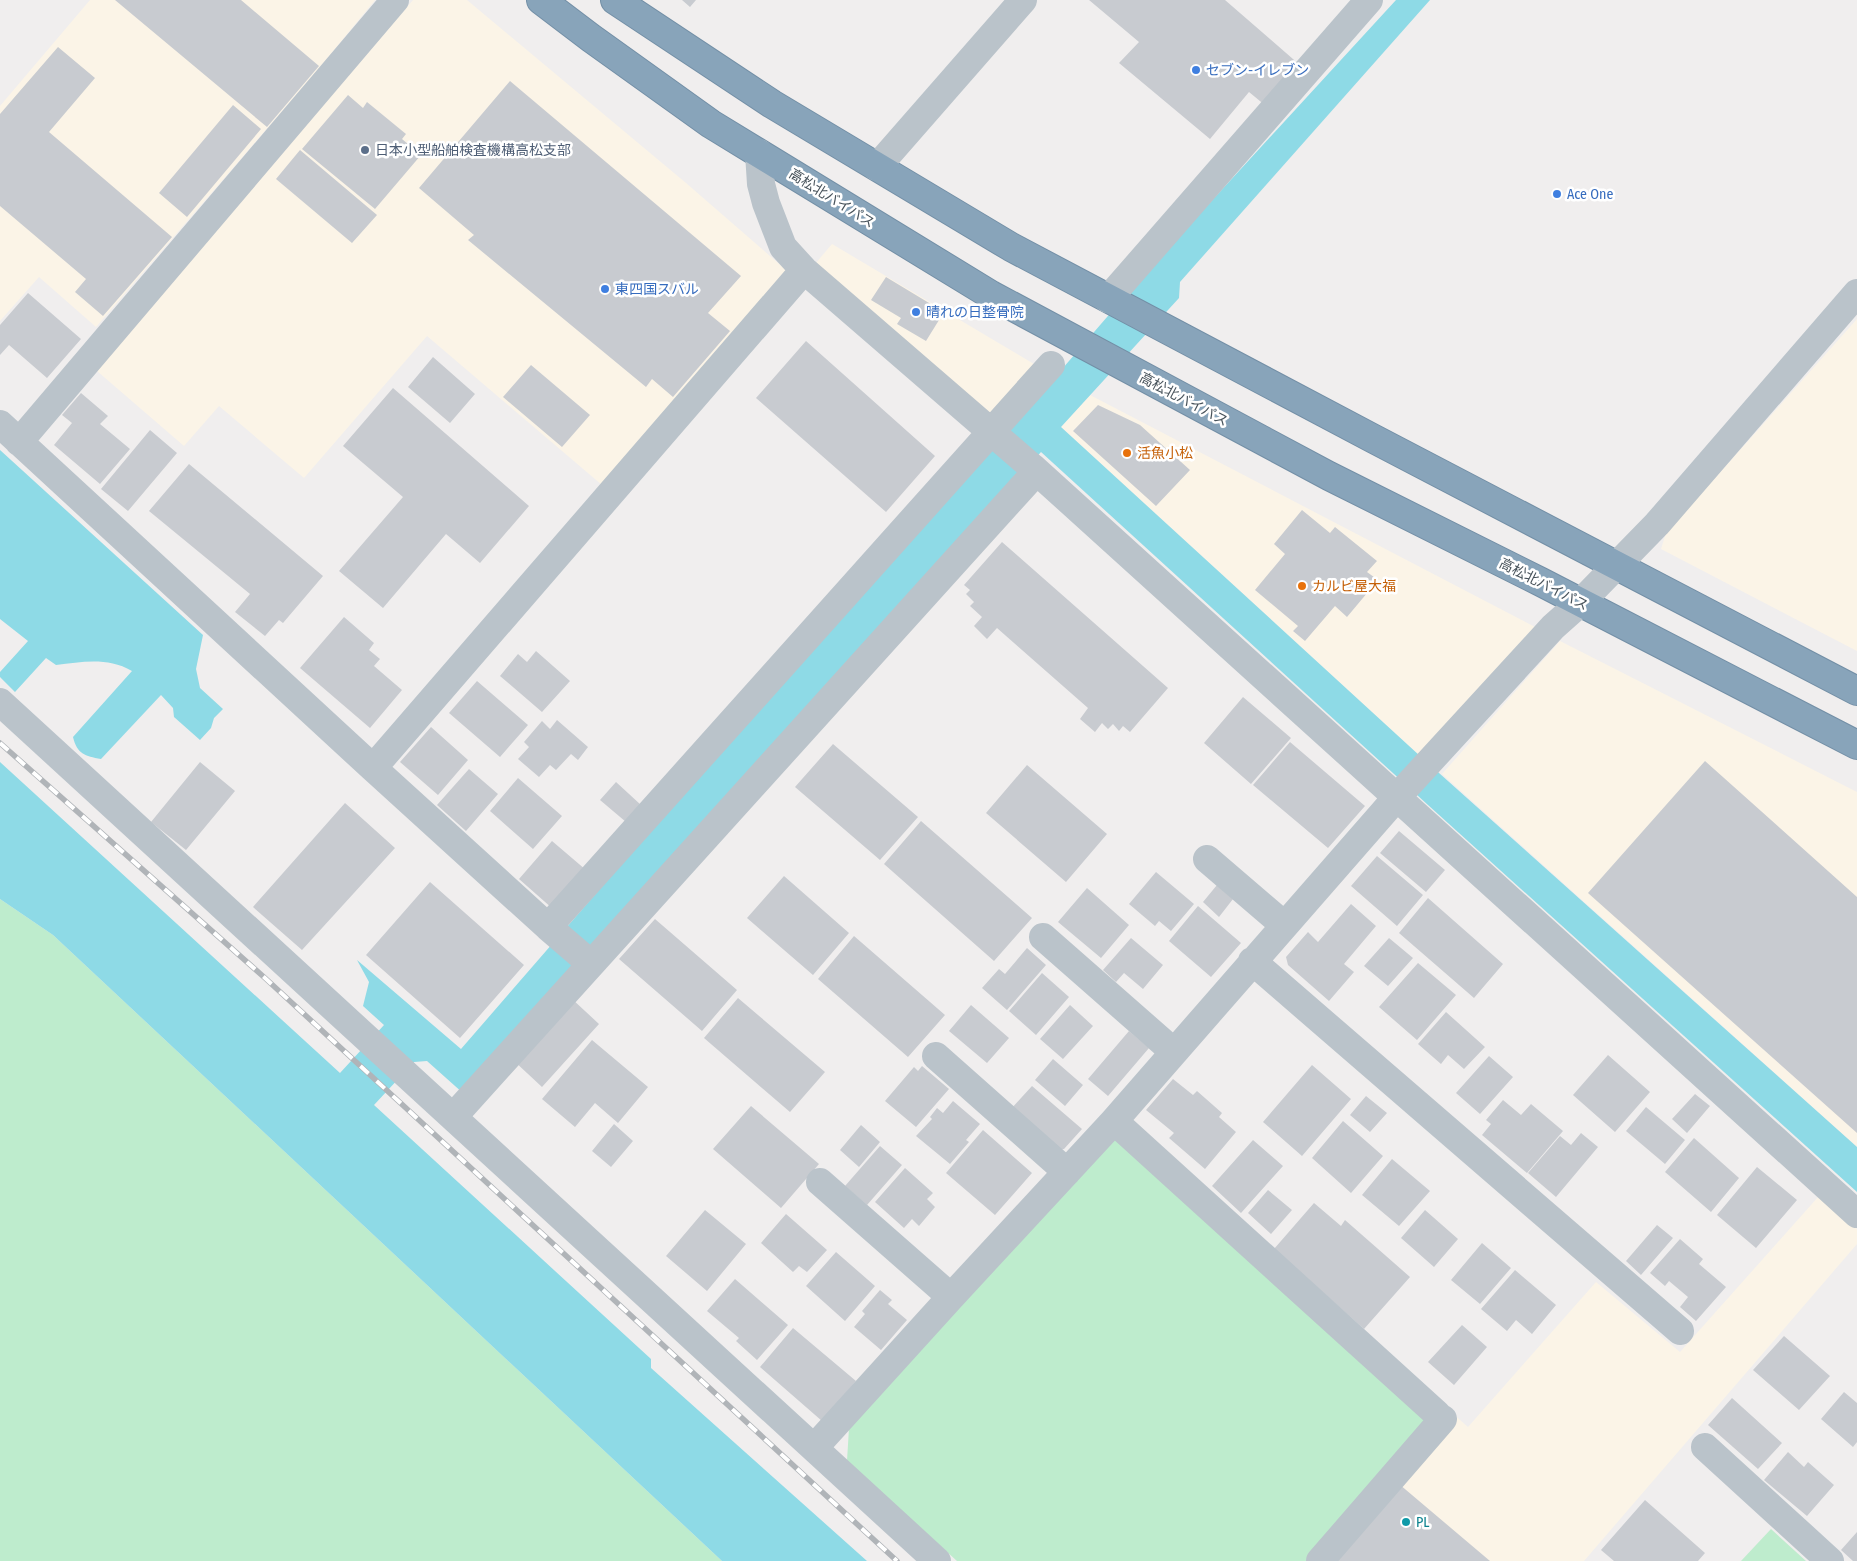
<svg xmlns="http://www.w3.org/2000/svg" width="1857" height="1561" font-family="'Fira Sans Condensed','Noto Sans JP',sans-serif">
	<rect width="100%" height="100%" fill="#f0eeee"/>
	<path fill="#fbf4e7" d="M 90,0 L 375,0 L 325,61 L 96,327 L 39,277 L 0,321 L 0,106 Z
		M 413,0 L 467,0 L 686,183 L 786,270 L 602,485 L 427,336 L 304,478 L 219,406 L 184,446 L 97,371 Z
		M 832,244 L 1039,367 L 995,418 L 815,264 Z
		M 1857,319 L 1857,651 L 1661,549 L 1666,533 Z
		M 1090,395 L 1537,628 L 1420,756 L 1061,427 Z
		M 1560,641 L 1857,792 L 1857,1147 L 1442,774 Z
		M 1819,1196 L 1857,1229 L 1857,1244 L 1584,1561 L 1306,1561 L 1444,1406 L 1468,1427 L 1596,1282 L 1680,1352 Z"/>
	<path fill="#beeccd" d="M 0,899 L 53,935 L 722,1561 L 0,1561 Z
		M 1112,1135 L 1430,1422 L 1306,1561 L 957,1561 L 847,1461 L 849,1428 Z
		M 1771,1529 L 1806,1561 L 1741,1561 Z"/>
	<path fill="#8edae6" d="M 1396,0 L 1430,0 L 1180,282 L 1179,298 L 1061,427 L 1420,756 L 1857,1147 L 1857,1192 L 1428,805 L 1041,452 L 464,1094 L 427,1061 L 414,1062 L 374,1105 L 651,1359 L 651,1368 L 867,1561 L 722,1561 L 53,935 L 0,899 L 0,762 L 340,1073 L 384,1025 L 363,1006 L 369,982 L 357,960 L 461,1049 L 1007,420 L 1018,420 L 1139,280 Z
		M 0,450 L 203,635 L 196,669 L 200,688 L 223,709 L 214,718 L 211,728 L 200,740 L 174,717 L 173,708 L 161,695 L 101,759 C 85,756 77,754 73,737 L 132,671 C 107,657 83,662 56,665 L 46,658 L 15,692 L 0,677 L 0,672 L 28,641 L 0,619 Z"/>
	<path fill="#c8cbd0" d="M 115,0 L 241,0 L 319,66 L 267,127 Z
		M 682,0 L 696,0 L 690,7 Z
		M 1089,0 L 1225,0 L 1301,66 L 1266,106 L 1249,92 L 1210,139 L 1119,63 L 1139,42 Z
		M 58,47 L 95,78 L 49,132 L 172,237 L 103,316 L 75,292 L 86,279 L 0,206 L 0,114 Z
		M 510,81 L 741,276 L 708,313 L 730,331 L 673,397 L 652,379 L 646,387 L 468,240 L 474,235 L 419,188 Z
		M 348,95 L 363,108 L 367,102 L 406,134 L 402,139 L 421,155 L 375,209 L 302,149 Z
		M 233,105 L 261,129 L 187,217 L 159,193 Z
		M 300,150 L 377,215 L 352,243 L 276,179 Z
		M 886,277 L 944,312 L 926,341 L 897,324 L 901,318 L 871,300 Z
		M 28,293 L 81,339 L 47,378 L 9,345 L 0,355 L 0,325 Z
		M 806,341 L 935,456 L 886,512 L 756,398 Z
		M 433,357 L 475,394 L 450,423 L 408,387 Z
		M 531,365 L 590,415 L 562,447 L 503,397 Z
		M 393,388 L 529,506 L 480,563 L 446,534 L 383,608 L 339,571 L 403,497 L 343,446 Z
		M 81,393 L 108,416 L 100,424 L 130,449 L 100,484 L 54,445 L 72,423 L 62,415 Z
		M 1098,405 L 1140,425 L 1190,470 L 1156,506 L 1073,431 Z
		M 150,430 L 177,453 L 128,511 L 101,489 Z
		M 189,464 L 323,576 L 283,623 L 279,620 L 265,636 L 235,612 L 250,594 L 149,511 Z
		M 1302,510 L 1330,533 L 1335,527 L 1377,561 L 1367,572 L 1378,580 L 1347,617 L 1335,606 L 1305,641 L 1293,631 L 1298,626 L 1255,590 L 1285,554 L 1274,544 Z
		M 1002,542 L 1168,688 L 1130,732 L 1123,726 L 1119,731 L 1113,724 L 1108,729 L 1102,723 L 1095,732 L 1080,719 L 1088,708 L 997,628 L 987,639 L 974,626 L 982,617 L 970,606 L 974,602 L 966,594 L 970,590 L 964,585 Z
		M 344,617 L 374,643 L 369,650 L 380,659 L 374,666 L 402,690 L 370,728 L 300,668 Z
		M 536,651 L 570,681 L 542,712 L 500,676 L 518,654 L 527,662 Z
		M 477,681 L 528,725 L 500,757 L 449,713 Z
		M 1243,697 L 1291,738 L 1251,784 L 1204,743 Z
		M 557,720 L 588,747 L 578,760 L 571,754 L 556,770 L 550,765 L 539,777 L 518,759 L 529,747 L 524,742 L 542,721 L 550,729 Z
		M 431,727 L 468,760 L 438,795 L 400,762 Z
		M 1290,742 L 1365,806 L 1328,848 L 1253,785 Z
		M 833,744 L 918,817 L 880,860 L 795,787 Z
		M 1705,761 L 1857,897 L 1857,1133 L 1588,893 Z
		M 200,762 L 235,791 L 186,850 L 151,822 Z
		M 1027,765 L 1107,834 L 1066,882 L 986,813 Z
		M 469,769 L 498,794 L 466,831 L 437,805 Z
		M 518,778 L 562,816 L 533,849 L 490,811 Z
		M 616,782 L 641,805 L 626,822 L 600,800 Z
		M 345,803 L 395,848 L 302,950 L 253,907 Z
		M 921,821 L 1032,918 L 994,961 L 884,864 Z
		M 1399,831 L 1445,870 L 1426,892 L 1380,853 Z
		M 552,841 L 586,870 L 553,909 L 519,879 Z
		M 1377,856 L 1423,895 L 1397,926 L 1351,886 Z
		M 1156,872 L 1194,904 L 1171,931 L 1159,921 L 1155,926 L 1129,904 Z
		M 784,876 L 849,933 L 813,975 L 747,918 Z
		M 430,882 L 524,965 L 460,1038 L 366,955 Z
		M 1217,885 L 1233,899 L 1219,917 L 1203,902 Z
		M 1087,888 L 1129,925 L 1101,958 L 1058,922 Z
		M 1428,898 L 1503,964 L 1474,998 L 1399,933 Z
		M 1351,904 L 1376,926 L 1344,964 L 1354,972 L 1329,1001 L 1288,965 L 1286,957 L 1308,932 L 1318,942 Z
		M 1198,906 L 1241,943 L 1211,977 L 1169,941 Z
		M 655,919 L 737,990 L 702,1031 L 619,959 Z
		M 854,936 L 945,1015 L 908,1057 L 818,979 Z
		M 1131,938 L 1163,965 L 1143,989 L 1124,973 L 1116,982 L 1103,970 Z
		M 1389,938 L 1413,958 L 1388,986 L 1364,966 Z
		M 1027,948 L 1046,965 L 1007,1010 L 982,988 L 999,969 L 1005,974 Z
		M 1418,963 L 1456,995 L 1417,1040 L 1379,1007 Z
		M 1042,973 L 1069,997 L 1036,1035 L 1009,1011 Z
		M 571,998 L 599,1024 L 542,1087 L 513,1060 Z
		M 738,998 L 825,1072 L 790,1112 L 704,1038 Z
		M 971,1005 L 1009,1038 L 987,1063 L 949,1031 Z
		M 1070,1005 L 1093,1026 L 1063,1059 L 1040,1039 Z
		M 1446,1012 L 1485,1047 L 1464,1069 L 1448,1055 L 1441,1064 L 1418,1044 Z
		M 1129,1031 L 1149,1048 L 1108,1096 L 1088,1079 Z
		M 592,1040 L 648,1087 L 618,1123 L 595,1103 L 575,1127 L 542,1099 Z
		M 1608,1055 L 1650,1092 L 1615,1132 L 1573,1095 Z
		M 1489,1056 L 1513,1077 L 1480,1114 L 1456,1093 Z
		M 1053,1059 L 1083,1085 L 1065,1106 L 1035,1080 Z
		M 1312,1065 L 1351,1099 L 1302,1156 L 1263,1122 Z
		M 922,1066 L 949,1089 L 916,1127 L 885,1101 L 914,1067 L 918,1071 Z
		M 1173,1079 L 1193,1095 L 1197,1091 L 1222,1113 L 1219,1117 L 1236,1132 L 1205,1169 L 1169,1138 L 1174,1133 L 1146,1110 Z
		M 1032,1086 L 1082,1129 L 1064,1149 L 1057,1150 L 1011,1109 Z
		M 1695,1094 L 1710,1106 L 1687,1133 L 1672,1119 Z
		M 1366,1096 L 1387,1113 L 1370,1132 L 1350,1115 Z
		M 1503,1100 L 1521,1115 L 1531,1104 L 1563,1131 L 1527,1173 L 1482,1135 L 1491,1124 L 1486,1120 Z
		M 953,1101 L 980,1124 L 966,1140 L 969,1142 L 950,1164 L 916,1136 L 932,1119 L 930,1117 L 937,1108 L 943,1113 Z
		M 751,1106 L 819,1164 L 781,1208 L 713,1149 Z
		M 1646,1107 L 1685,1140 L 1665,1164 L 1626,1131 Z
		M 1343,1121 L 1383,1156 L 1351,1193 L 1312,1158 Z
		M 614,1124 L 633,1141 L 611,1167 L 592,1151 Z
		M 861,1125 L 880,1142 L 859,1167 L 840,1150 Z
		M 983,1130 L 1032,1173 L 995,1215 L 946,1173 Z
		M 1581,1133 L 1598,1147 L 1556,1197 L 1528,1173 L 1560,1136 L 1571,1145 Z
		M 1694,1138 L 1739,1178 L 1711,1212 L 1665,1172 Z
		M 1253,1140 L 1283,1166 L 1241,1213 L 1212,1186 Z
		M 880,1146 L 902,1165 L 867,1205 L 845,1186 Z
		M 1392,1159 L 1430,1191 L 1399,1226 L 1362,1195 Z
		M 1757,1167 L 1797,1200 L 1756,1248 L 1717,1215 Z
		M 905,1168 L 933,1193 L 927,1199 L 935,1207 L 919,1226 L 912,1219 L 904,1228 L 875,1202 Z
		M 1268,1190 L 1292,1210 L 1271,1234 L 1248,1213 Z
		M 1314,1203 L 1341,1226 L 1345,1220 L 1410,1277 L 1364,1329 L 1274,1249 Z
		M 705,1210 L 746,1244 L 707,1291 L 666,1256 Z
		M 1425,1210 L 1458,1239 L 1434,1267 L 1401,1238 Z
		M 786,1214 L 827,1250 L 807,1272 L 799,1266 L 793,1272 L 761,1243 Z
		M 1657,1225 L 1673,1238 L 1641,1275 L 1626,1261 Z
		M 1680,1239 L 1703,1259 L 1699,1264 L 1726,1287 L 1696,1321 L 1680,1307 L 1688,1297 L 1669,1281 L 1665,1286 L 1650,1273 Z
		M 1482,1243 L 1511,1268 L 1480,1304 L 1451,1280 Z
		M 836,1252 L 875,1286 L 845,1321 L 806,1286 Z
		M 1515,1270 L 1556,1305 L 1532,1334 L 1516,1320 L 1507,1331 L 1481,1309 Z
		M 735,1279 L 788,1325 L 757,1360 L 736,1341 L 739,1338 L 707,1311 Z
		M 880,1290 L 892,1300 L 888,1304 L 907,1320 L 881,1350 L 854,1327 L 865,1314 L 862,1311 Z
		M 1462,1325 L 1487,1347 L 1454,1385 L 1428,1362 Z
		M 793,1328 L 856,1381 L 822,1421 L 760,1367 Z
		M 1784,1336 L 1830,1376 L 1799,1410 L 1753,1370 Z
		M 1844,1392 L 1857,1403 L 1857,1442 L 1853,1447 L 1821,1419 Z
		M 1732,1398 L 1782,1443 L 1758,1469 L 1708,1425 Z
		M 1788,1452 L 1804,1467 L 1808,1462 L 1834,1485 L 1807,1516 L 1764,1480 Z
		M 1399,1484 L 1490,1561 L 1334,1561 Z
		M 1645,1500 L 1705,1553 L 1698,1561 L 1614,1561 L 1601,1550 Z
		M 1857,1532 L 1857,1561 L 1853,1561 L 1841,1550 Z"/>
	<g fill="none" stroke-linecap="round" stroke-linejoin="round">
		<defs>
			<path id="highway" d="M 541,0 L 591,38 L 711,124 L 991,295 L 1329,476 L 1541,582 L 1857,745
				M 615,0 L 772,104 L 1011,247 L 1374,439 L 1857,691"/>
		</defs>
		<use href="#highway" stroke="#738fa6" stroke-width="30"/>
		<path stroke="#bac3ca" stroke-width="28" d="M 759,153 L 761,184 L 766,203 L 783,247 L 804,270 L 1032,467 L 1857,1214
			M 877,167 L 1023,0
			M 1108,299 L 1369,0
			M 0,424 L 373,768 L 548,927 L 590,963
			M 19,442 L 395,0
			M 0,702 L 937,1561
			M 373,768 L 804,270
			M 1207,859 L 1284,925
			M 548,927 L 1051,365
			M 1043,937 L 1174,1052
			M 1252,961 L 1680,1331
			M 936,1056 L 1067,1172
			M 453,1117 L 1036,472
			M 1114,1121 L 1437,1414
			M 820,1182 L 951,1297
			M 1705,1447 L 1830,1561
			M 814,1448 L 951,1297 L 1114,1121 L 1397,797 L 1553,627 L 1580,603 L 1657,524 L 1857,293
			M 1320,1561 L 1443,1419"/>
		<use href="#highway" stroke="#88a4ba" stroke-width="28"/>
		<defs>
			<path id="rail" d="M 0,743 L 265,978 L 897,1561"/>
		</defs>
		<use href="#rail" stroke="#b0b4b8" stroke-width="5.5"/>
		<use href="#rail" stroke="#fff" stroke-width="4" stroke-dasharray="11" stroke-linecap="butt"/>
	</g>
	<g fill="#3f7fe0" stroke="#fff" stroke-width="2">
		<circle cx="1196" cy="70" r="5"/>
		<circle cx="1557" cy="194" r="5"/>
		<circle cx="605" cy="289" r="5"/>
		<circle cx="916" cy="312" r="5"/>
	</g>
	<circle fill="#5c6f8a" stroke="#fff" stroke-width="2" cx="365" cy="150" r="5"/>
	<g fill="#e8710a" stroke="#fff" stroke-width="2">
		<circle cx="1127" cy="453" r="5"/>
		<circle cx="1302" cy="586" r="5"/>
	</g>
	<circle fill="#0f9aa8" stroke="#fff" stroke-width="2" cx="1406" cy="1522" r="5"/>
	<g text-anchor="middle" stroke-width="5" stroke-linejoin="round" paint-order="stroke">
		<g font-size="14" fill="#366cbe" stroke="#fff" text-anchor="start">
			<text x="1206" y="75">セブン-イレブン</text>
			<text x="1567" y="199">Ace One</text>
			<text x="615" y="294">東四国スバル</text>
			<text x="926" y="317">晴れの日整骨院</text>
		</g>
		<g font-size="14" fill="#4e5e75" stroke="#fff" text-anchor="start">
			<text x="375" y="155">日本小型船舶検査機構高松支部</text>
		</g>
		<g font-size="14" fill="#47525a" stroke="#fff">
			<text transform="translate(832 198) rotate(32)" y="5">高松北バイパス</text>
			<text transform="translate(1184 399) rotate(28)" y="5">高松北バイパス</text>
			<text transform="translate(1544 584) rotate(27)" y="5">高松北バイパス</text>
		</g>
		<g font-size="14" fill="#c56008" stroke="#fff" text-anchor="start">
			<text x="1137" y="458">活魚小松</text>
			<text x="1312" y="591">カルビ屋大福</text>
		</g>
		<g font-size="14" fill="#0d838f" stroke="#fff" text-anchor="start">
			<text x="1416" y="1527">PL</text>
		</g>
	</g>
</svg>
